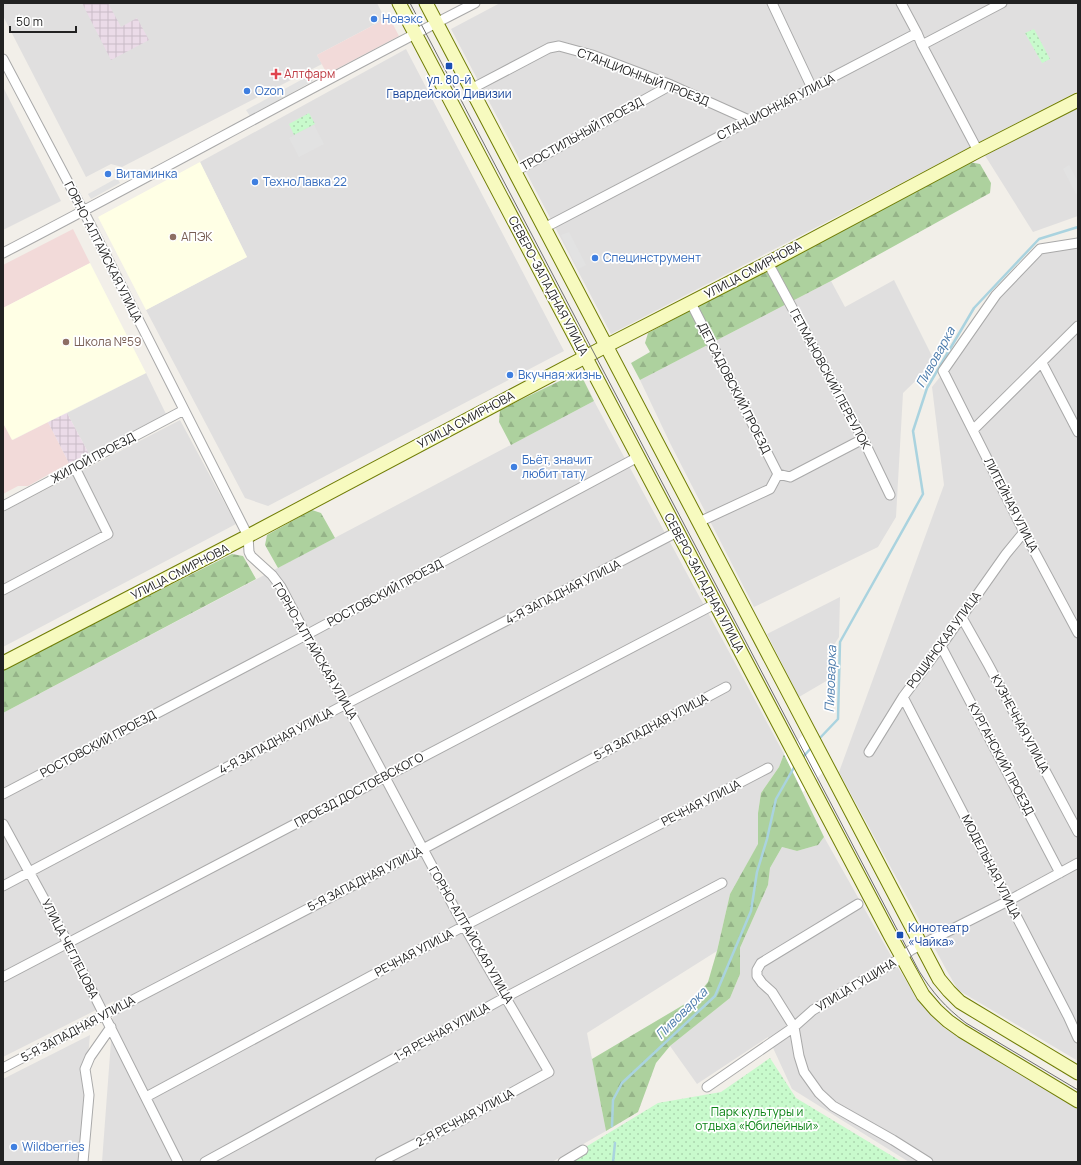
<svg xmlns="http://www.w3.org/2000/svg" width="1081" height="1165" font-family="Manrope,sans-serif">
	<defs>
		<pattern id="industrial-grid" width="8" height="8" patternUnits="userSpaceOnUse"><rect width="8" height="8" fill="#ebdbe8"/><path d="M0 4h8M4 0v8" fill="none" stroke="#c9bcc7"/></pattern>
		<pattern id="forest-firs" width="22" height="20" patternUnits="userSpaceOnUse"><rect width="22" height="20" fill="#add19e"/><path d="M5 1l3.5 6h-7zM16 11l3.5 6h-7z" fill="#95b388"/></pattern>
		<pattern id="park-dots" width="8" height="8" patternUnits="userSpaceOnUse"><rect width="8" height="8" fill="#c8facc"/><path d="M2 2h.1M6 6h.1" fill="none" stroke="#acd6af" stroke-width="1.8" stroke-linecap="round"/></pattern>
	</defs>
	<rect width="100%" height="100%" fill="#f2efe9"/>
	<path fill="#e0dfdf" d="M 3,3 L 377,3 L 385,19 L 317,55 L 322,64 L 122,167 L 111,164 L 86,177 L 3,16 Z
		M 500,3 L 1076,3 L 1078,6 L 1078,91 L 611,334 L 451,29 Z
		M 406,49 L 564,351 L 268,506 L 245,498 L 146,310 L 247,257 L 200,162 Z
		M 3,87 L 61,201 L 3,230 Z
		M 1078,108 L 1078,216 L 1033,232 L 984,154 Z
		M 1078,240 L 1078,1061 L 958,990 L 947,971 L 839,772 L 944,485 L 932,387 L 971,338 L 1019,273 L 1045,245 Z
		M 894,280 L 935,362 L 903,393 L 896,517 L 878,547 L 754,607 L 670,443 L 640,380 L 831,281 L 845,307 Z
		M 146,373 L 166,414 L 89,454 L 67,413 Z
		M 594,401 L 784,754 L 779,767 L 761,793 L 758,813 L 759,843 L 730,894 L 717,951 L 587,1033 L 606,1131 L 552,1162 L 102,1162 L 114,1001 L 3,1057 L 3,713 Z
		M 180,420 L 236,524 L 3,647 L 3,512 Z
		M 840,597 L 839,637 L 834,645 L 828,680 L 799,697 L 767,634 Z
		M 824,837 L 895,963 L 920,1002 L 943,1027 L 1078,1109 L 1078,1162 L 909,1162 L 792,1089 L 768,1037 L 697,1084 L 670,1046 L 730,998 L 740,974 L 740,948 L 768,885 L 770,868 L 782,847 L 797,851 L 818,845 Z
		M 90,1035 L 78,1162 L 3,1162 L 3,1079 Z"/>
	<path fill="#f2dad9" d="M 389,17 L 399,36 L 327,74 L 317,55 Z
		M 73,229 L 90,263 L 3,308 L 3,265 Z
		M 48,422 L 69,463 L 28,486 L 18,486 L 3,494 L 3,423 L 13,440 Z"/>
	<path fill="url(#industrial-grid)" d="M 82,3 L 108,3 L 121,27 L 137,18 L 149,40 L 111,60 Z
		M 67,413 L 89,454 L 69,463 L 48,422 Z"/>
	<path fill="#ffffe5" d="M 200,162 L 247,257 L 146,310 L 98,217 Z
		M 90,263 L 146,373 L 12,440 L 3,423 L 3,308 Z"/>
	<path fill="url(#forest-firs)" d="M 969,162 L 980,164 L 991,183 L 990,193 L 831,281 L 640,380 L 631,363 L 650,352 L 645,343 L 648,333 Z
		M 572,375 L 582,377 L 594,401 L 511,445 L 499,422 L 500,410 Z
		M 312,510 L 321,513 L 335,538 L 278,568 L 265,545 L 267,535 Z
		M 232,554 L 243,556 L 256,579 L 3,713 L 3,669 Z
		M 784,754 L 824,837 L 818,845 L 797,851 L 782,847 L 770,868 L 768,885 L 740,948 L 740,974 L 730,998 L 670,1046 L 656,1063 L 638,1112 L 606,1131 L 592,1059 L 695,998 L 708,982 L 717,951 L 730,894 L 758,844 L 758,813 L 761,793 L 779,767 Z"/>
	<path fill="url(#park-dots)" d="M 1034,29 L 1050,59 L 1042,63 L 1025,33 Z
		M 309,113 L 315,124 L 294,135 L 289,124 Z
		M 770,1058 L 796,1098 L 902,1162 L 801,1162 L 799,1161 L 798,1162 L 561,1162 L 658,1103 L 721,1092 Z"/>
	<path fill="#e2e2e2" d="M 310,75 L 313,81 L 250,116 L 246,110 Z
		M 314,125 L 324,144 L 299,157 L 289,138 Z
		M 1069,165 L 1078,182 L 1078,193 L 1076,194 L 1063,169 Z
		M 117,178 L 120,183 L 91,199 L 88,194 Z
		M 569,232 L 586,265 L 578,269 L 561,235 Z"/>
	<path fill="#fff" d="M 812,726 L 832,763 L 803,792 L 784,754 Z"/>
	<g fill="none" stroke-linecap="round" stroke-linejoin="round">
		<path stroke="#aad3df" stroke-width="2.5" d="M 818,740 L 838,719 L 840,642 L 923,494 L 913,431 L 927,388 L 974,308 L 1039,239 L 1078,227
			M 802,758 L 812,747
			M 612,1126 L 613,1100 L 622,1083 L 715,996 L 751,911 L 757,872 L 767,839 L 776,799 L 796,764
			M 613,1162 L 615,1143"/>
		<defs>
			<path id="street" d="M 772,3 L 812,88
				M 901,3 L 917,33
				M 922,45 L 978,151
				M 3,59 L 87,218 L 248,536 L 249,552 L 251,556 L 272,575 L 281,587 L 306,635 L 346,704 L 464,926 L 549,1072 L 466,1118 L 380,1162
				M 471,89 L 549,48 L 559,46 L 592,55 L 671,85 L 749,120
				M 514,172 L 671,85
				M 544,228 L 917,33 L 922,45 L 1002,3
				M 1078,243 L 1040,249 L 996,295 L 943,371 L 1024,532 L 1078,633
				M 3,253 C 161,171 316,84 475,3
				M 768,263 L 863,439 L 890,495
				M 691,303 L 778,474
				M 1042,363 L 1078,432
				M 973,430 L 1078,326
				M 3,506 L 184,410
				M 699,522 L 770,489 L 778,474 L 790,477 L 863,439
				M 3,590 L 108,534 L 75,468
				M 961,616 L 988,664 L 1078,832
				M 941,646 L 1060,873
				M 903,697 L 1068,1016 L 1078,1038
				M 869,752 L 903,697 L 941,646 L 1006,554 L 1024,532
				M 3,794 L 306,635 L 638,457
				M 3,824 L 68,943 L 178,1162
				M 3,886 L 346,704 L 677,532
				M 858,904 L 761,963 L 757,970 L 757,976 L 762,983 L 772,992 L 794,1027 L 799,1056 L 804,1072 L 819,1093 L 833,1106 L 893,1140 L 928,1162
				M 3,977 L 715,604
				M 3,1068 L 104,1015 L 423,849 L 726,687
				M 707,1087 L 794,1027 L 813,1010 L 896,961 L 911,950 L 1008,901 L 1078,863
				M 146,1097 L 464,926 L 768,768
				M 83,1162 L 89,1095 L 85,1069 L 90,1057 L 111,1027
				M 205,1162 L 506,997 L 722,883
				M 563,1162 L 583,1150"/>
			<path id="secondary" d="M 399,3 L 891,937 L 923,995 L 936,1010 L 948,1021 L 962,1031 L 1078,1101
				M 426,3 L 939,979 L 949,991 L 960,1002 L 1078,1073
				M 3,663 L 248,536 L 606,346 L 768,263 L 978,151 L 1078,100"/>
		</defs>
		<use href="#street" stroke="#a9a9a9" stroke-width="11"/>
		<use href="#secondary" stroke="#707d05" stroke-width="15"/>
		<use href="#street" stroke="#fff" stroke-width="9"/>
		<use href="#secondary" stroke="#f7fabf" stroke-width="13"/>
		<path stroke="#707070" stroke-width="1" d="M 410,3 L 919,971 C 933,993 945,1007 966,1023 L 1078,1090"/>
	</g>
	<g fill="#3f7fe0" stroke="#fff" stroke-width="1.5">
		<circle cx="374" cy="19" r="4"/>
		<circle cx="247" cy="91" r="4"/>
		<circle cx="108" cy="174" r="4"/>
		<circle cx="255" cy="182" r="4"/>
		<circle cx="595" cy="258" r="4"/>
		<circle cx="510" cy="375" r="4"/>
		<circle cx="514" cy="467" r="4"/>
		<circle cx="14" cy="1147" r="4"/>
	</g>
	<g fill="#1a4fb4" stroke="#fff" stroke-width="1.5">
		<rect x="445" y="62" width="8" height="8" rx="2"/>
		<rect x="896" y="931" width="8" height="8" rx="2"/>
	</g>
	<path fill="#e0444e" stroke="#fff" stroke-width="1.5" d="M274 68h4v4h4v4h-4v4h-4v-4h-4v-4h4z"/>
	<g fill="#8d6e63" stroke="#fff" stroke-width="1.5">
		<circle cx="173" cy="237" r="4"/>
		<circle cx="66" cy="342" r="4"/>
	</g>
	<g text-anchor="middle" stroke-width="3.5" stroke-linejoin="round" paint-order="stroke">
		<g font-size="12" fill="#366cbe" stroke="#fff" text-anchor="start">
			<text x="382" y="23">Новэкс</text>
			<text x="255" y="95">Ozon</text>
			<text x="116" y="178">Витаминка</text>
			<text x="263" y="186">ТехноЛавка 22</text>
			<text x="603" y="262">Специнструмент</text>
			<text x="518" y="379">Вкучная жизнь</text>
			<text x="522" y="464">Бьёт, значит<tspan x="522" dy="14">любит тату</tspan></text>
			<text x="22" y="1151">Wildberries</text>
		</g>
		<g font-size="12" fill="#be3a42" stroke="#fff" text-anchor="start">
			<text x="284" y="78">Алтфарм</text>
		</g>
		<g font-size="12" fill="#222" stroke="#fff">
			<text transform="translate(643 77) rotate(21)" y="4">СТАНЦИОННЫЙ ПРОЕЗД</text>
			<text transform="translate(776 107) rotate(-27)" y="4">СТАНЦИОННАЯ УЛИЦА</text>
			<text transform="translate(582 134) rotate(-29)" y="4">ТРОСТИЛЬНЫЙ ПРОЕЗД</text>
			<text transform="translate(103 252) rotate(63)" y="4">ГОРНО-АЛТАЙСКАЯ УЛИЦА</text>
			<text transform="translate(753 270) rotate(-28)" y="4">УЛИЦА СМИРНОВА</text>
			<text transform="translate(548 286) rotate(62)" y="4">СЕВЕРО-ЗАПАДНАЯ УЛИЦА</text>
			<text transform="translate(830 379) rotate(62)" y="4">ГЕТМАНОВСКИЙ ПЕРЕУЛОК</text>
			<text transform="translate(734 388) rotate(63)" y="4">ДЕТСАДОВСКИЙ ПРОЕЗД</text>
			<text transform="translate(466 420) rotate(-28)" y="4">УЛИЦА СМИРНОВА</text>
			<text transform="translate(93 458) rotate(-28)" y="4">ЖИЛОЙ ПРОЕЗД</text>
			<text transform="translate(1011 505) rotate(63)" y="4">ЛИТЕЙНАЯ УЛИЦА</text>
			<text transform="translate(180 572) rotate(-27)" y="4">УЛИЦА СМИРНОВА</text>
			<text transform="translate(704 583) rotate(62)" y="4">СЕВЕРО-ЗАПАДНАЯ УЛИЦА</text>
			<text transform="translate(563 592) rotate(-27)" y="4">4-Я ЗАПАДНАЯ УЛИЦА</text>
			<text transform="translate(385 593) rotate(-28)" y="4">РОСТОВСКИЙ ПРОЕЗД</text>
			<text transform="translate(944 640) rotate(-54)" y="4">РОЩИНСКАЯ УЛИЦА</text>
			<text transform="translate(315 651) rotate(60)" y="4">ГОРНО-АЛТАЙСКАЯ УЛИЦА</text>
			<text transform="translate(1020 724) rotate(62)" y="4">КУЗНЕЧНАЯ УЛИЦА</text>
			<text transform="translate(651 727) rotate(-28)" y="4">5-Я ЗАПАДНАЯ УЛИЦА</text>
			<text transform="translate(276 741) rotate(-28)" y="4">4-Я ЗАПАДНАЯ УЛИЦА</text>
			<text transform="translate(98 744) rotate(-28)" y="4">РОСТОВСКИЙ ПРОЕЗД</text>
			<text transform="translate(1001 759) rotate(62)" y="4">КУРГАНСКИЙ ПРОЕЗД</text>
			<text transform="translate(359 790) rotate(-28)" y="4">ПРОЕЗД ДОСТОЕВСКОГО</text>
			<text transform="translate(701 803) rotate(-27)" y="4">РЕЧНАЯ УЛИЦА</text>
			<text transform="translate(991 867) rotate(63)" y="4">МОДЕЛЬНАЯ УЛИЦА</text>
			<text transform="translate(365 879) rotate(-27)" y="4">5-Я ЗАПАДНАЯ УЛИЦА</text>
			<text transform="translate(471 935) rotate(60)" y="4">ГОРНО-АЛТАЙСКАЯ УЛИЦА</text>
			<text transform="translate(70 949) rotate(63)" y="4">УЛИЦА ЧЕГЛЕЦОВА</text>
			<text transform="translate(414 953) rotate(-28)" y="4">РЕЧНАЯ УЛИЦА</text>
			<text transform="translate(856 985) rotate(-31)" y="4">УЛИЦА ГУЩИНА</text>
			<text transform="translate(78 1029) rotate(-28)" y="4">5-Я ЗАПАДНАЯ УЛИЦА</text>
			<text transform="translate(442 1032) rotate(-29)" y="4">1-Я РЕЧНАЯ УЛИЦА</text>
			<text transform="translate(465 1118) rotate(-28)" y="4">2-Я РЕЧНАЯ УЛИЦА</text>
		</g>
		<g font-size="12" fill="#164399" stroke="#fff">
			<text x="449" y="84">ул. 80-й<tspan x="449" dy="14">Гвардейской Дивизии</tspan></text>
			<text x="908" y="932" text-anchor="start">Кинотеатр<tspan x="908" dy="14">«Чайка»</tspan></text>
		</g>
		<g font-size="12" fill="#785e54" stroke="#fff" text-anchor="start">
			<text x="181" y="241">АПЭК</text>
			<text x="74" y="346">Школа №59</text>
		</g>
		<g font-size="12" fill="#0c8416" stroke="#fff">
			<text x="757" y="1116">Парк культуры и<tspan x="757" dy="14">отдыха «Юбилейный»</tspan></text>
		</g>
		<g font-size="13" font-style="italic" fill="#4a7aab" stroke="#fff">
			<text transform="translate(935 357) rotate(-61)" y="5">Пивоварка</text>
			<text transform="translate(830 679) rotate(-88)" y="5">Пивоварка</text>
			<text transform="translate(681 1013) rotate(-45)" y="5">Пивоварка</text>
		</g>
	</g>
	<rect width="1081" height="1165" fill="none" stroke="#222222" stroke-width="8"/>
	<path d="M10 26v6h66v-6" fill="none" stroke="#222222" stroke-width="2"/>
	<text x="16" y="26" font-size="12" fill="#222222" stroke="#ffffff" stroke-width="3" paint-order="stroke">50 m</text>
</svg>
